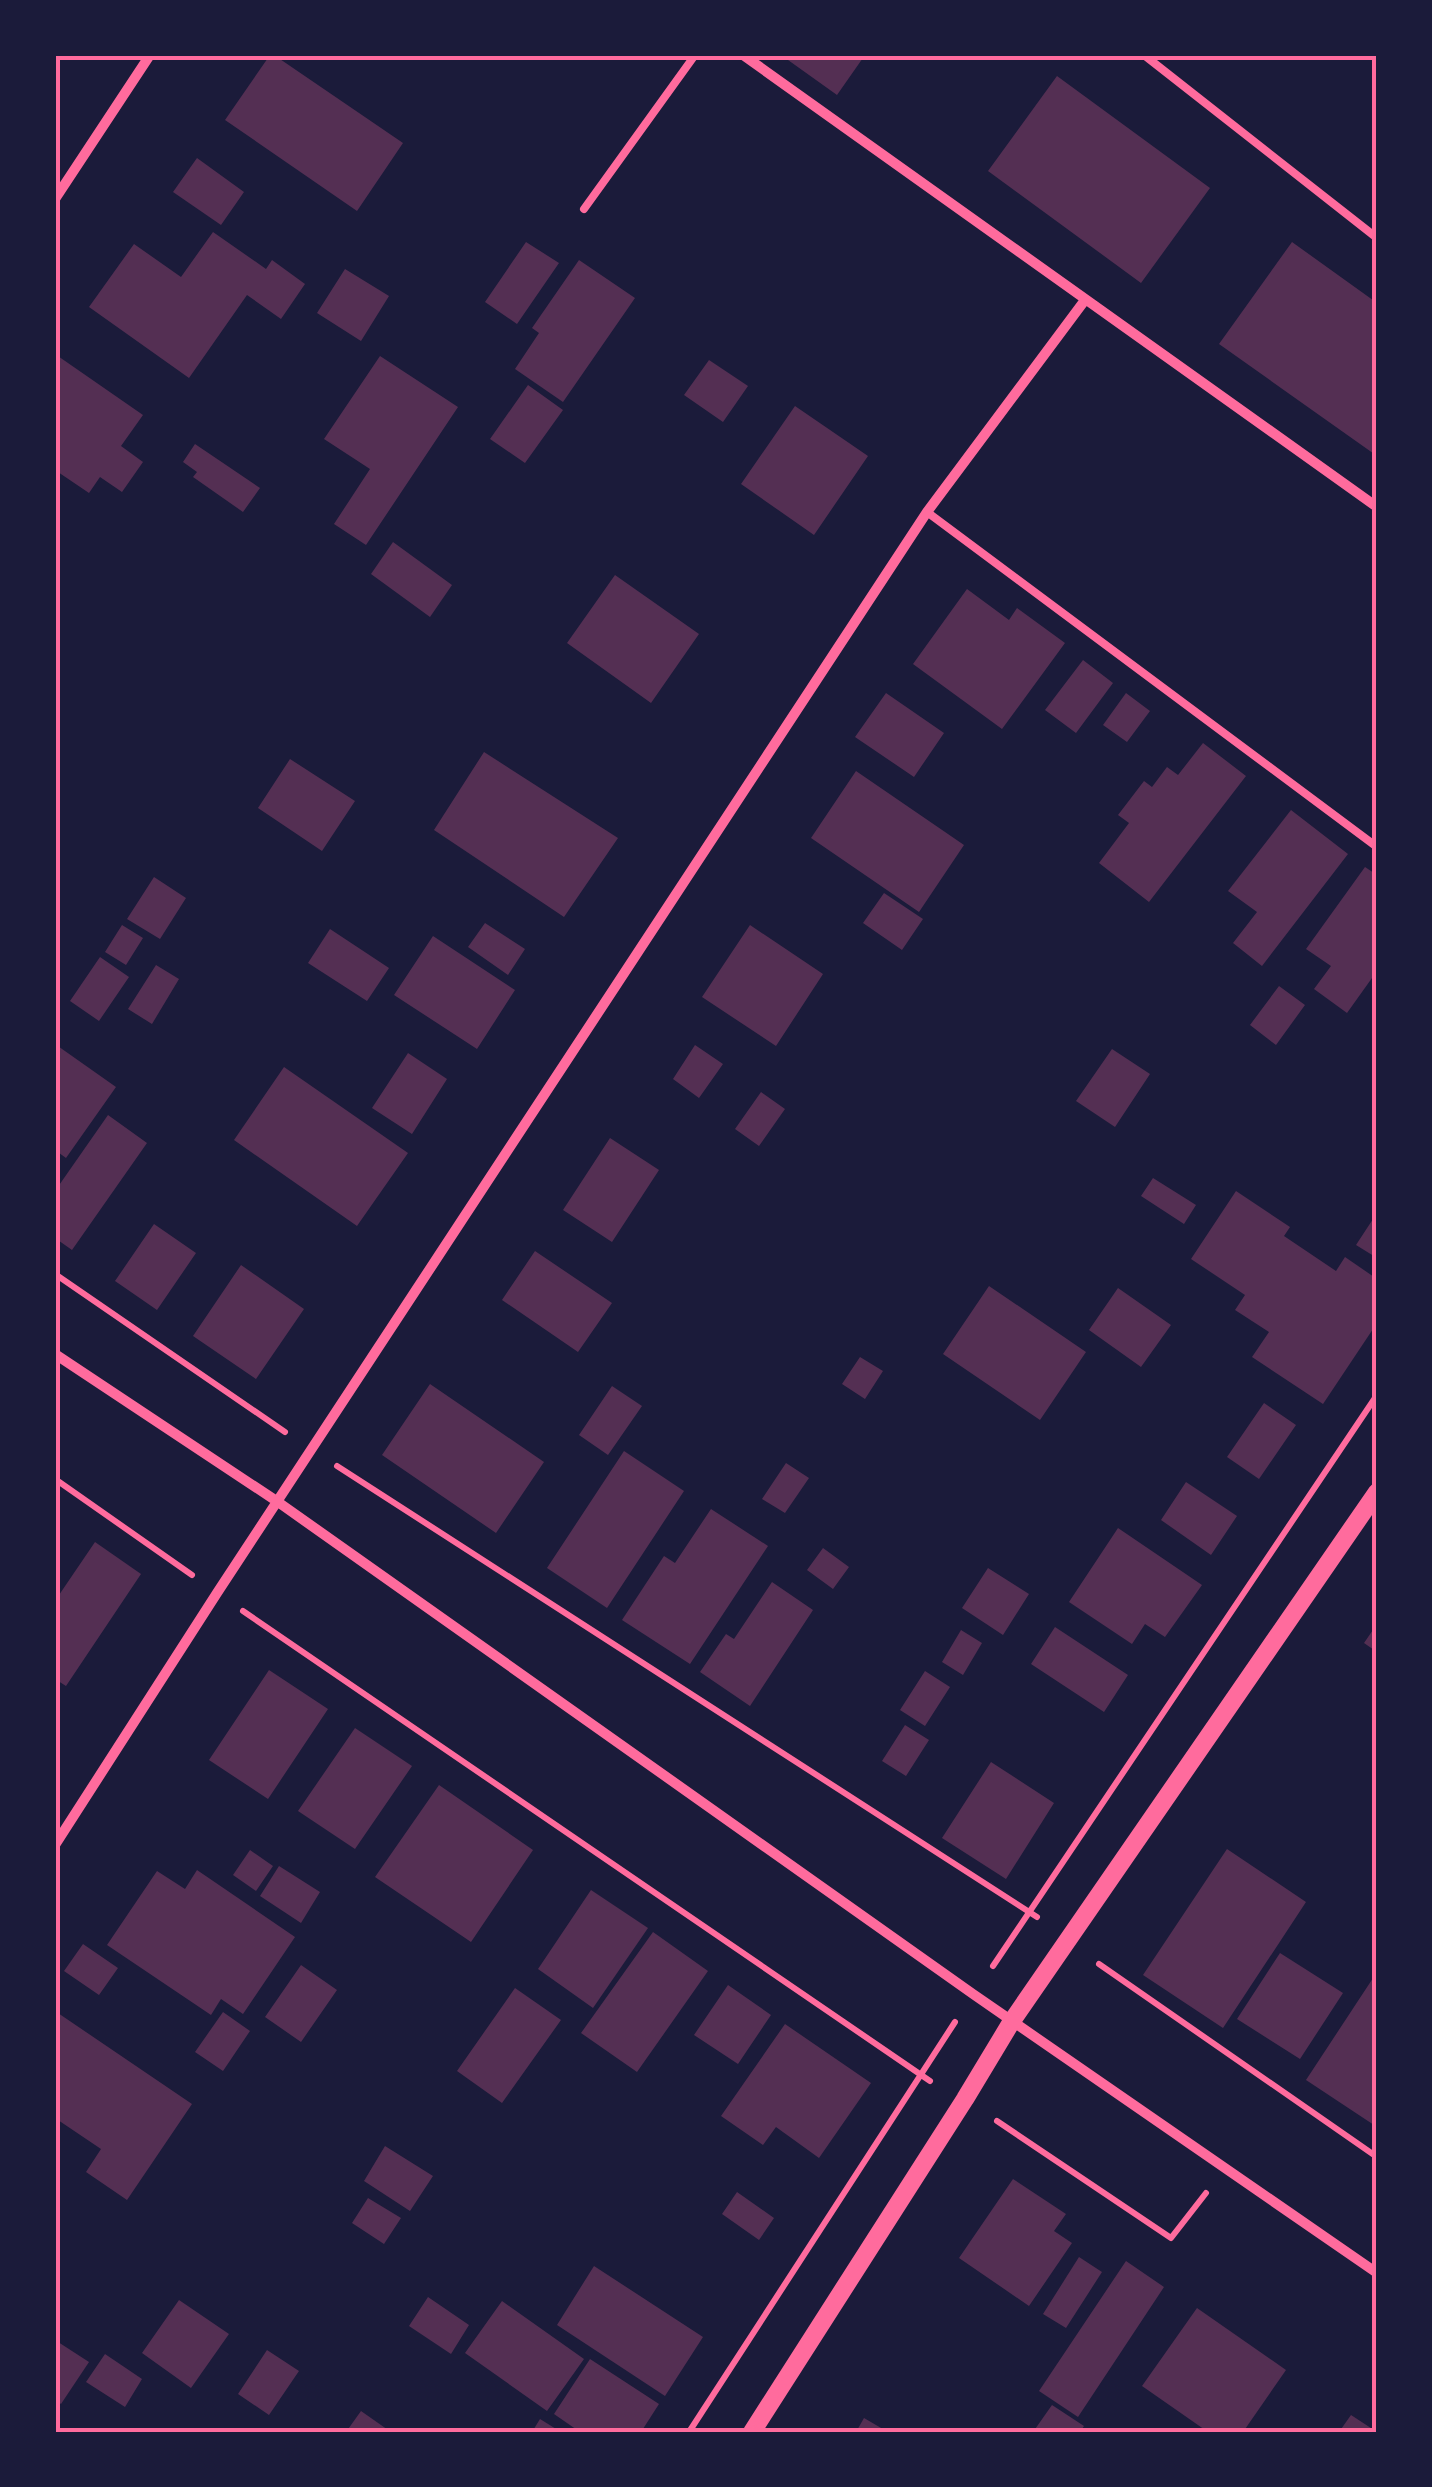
<svg xmlns="http://www.w3.org/2000/svg" width="1432" height="2487" font-family="Barlow,sans-serif">
	<rect width="100%" height="100%" fill="#1b1b3a"/>
	<path fill="#542f53" d="M 270,55 L 274,55 L 403,143 L 357,211 L 225,120 Z
		M 781,55 L 865,55 L 837,95 Z
		M 1057,76 L 1210,188 L 1141,283 L 988,171 Z
		M 197,158 L 244,192 L 221,225 L 173,192 Z
		M 213,232 L 266,269 L 272,260 L 305,284 L 281,319 L 247,295 L 189,378 L 89,307 L 134,244 L 181,277 Z
		M 526,242 L 559,263 L 517,324 L 485,302 Z
		M 1292,242 L 1377,303 L 1377,456 L 1219,344 Z
		M 579,260 L 635,298 L 563,402 L 515,369 L 539,333 L 532,328 Z
		M 345,269 L 389,296 L 361,341 L 317,313 Z
		M 55,354 L 143,415 L 121,446 L 143,462 L 122,492 L 100,477 L 89,493 L 55,470 Z
		M 380,356 L 458,407 L 366,545 L 334,524 L 370,469 L 324,439 Z
		M 709,360 L 748,386 L 723,422 L 684,395 Z
		M 528,385 L 563,410 L 525,463 L 490,439 Z
		M 795,406 L 868,456 L 814,535 L 741,484 Z
		M 195,444 L 260,488 L 243,512 L 193,477 L 197,472 L 183,462 Z
		M 393,542 L 452,585 L 430,617 L 371,574 Z
		M 615,575 L 699,634 L 651,703 L 567,643 Z
		M 967,589 L 1009,620 L 1017,608 L 1065,643 L 1002,729 L 913,664 Z
		M 1083,660 L 1113,683 L 1076,733 L 1045,710 Z
		M 886,693 L 944,733 L 914,777 L 855,737 Z
		M 1126,693 L 1150,711 L 1127,742 L 1103,725 Z
		M 1203,743 L 1246,776 L 1149,902 L 1099,863 L 1129,823 L 1118,815 L 1144,781 L 1152,787 L 1167,767 L 1178,775 Z
		M 484,752 L 618,838 L 564,917 L 434,830 Z
		M 290,759 L 355,801 L 322,851 L 258,808 Z
		M 856,771 L 964,845 L 919,912 L 811,838 Z
		M 1291,810 L 1348,854 L 1262,966 L 1233,943 L 1257,912 L 1228,891 Z
		M 1365,867 L 1377,875 L 1377,971 L 1347,1013 L 1314,989 L 1331,966 L 1306,949 Z
		M 154,877 L 186,898 L 160,939 L 127,919 Z
		M 884,893 L 923,919 L 902,950 L 863,923 Z
		M 485,923 L 525,949 L 508,975 L 468,947 Z
		M 122,925 L 143,938 L 126,965 L 105,952 Z
		M 750,925 L 823,974 L 776,1046 L 702,997 Z
		M 330,929 L 389,968 L 367,1001 L 308,963 Z
		M 433,936 L 515,990 L 477,1049 L 394,995 Z
		M 100,957 L 129,977 L 99,1021 L 70,1001 Z
		M 156,965 L 179,979 L 152,1024 L 128,1009 Z
		M 1279,986 L 1305,1005 L 1276,1045 L 1250,1025 Z
		M 55,1044 L 116,1087 L 66,1158 L 55,1150 Z
		M 695,1045 L 723,1064 L 699,1098 L 673,1079 Z
		M 1112,1049 L 1150,1074 L 1115,1127 L 1076,1101 Z
		M 408,1053 L 447,1079 L 412,1134 L 372,1108 Z
		M 284,1067 L 408,1153 L 357,1226 L 234,1140 Z
		M 761,1092 L 785,1109 L 759,1146 L 735,1129 Z
		M 108,1115 L 147,1143 L 72,1250 L 55,1238 L 55,1191 Z
		M 610,1138 L 659,1170 L 612,1242 L 563,1210 Z
		M 1153,1178 L 1196,1205 L 1184,1224 L 1141,1196 Z
		M 1236,1191 L 1290,1227 L 1284,1236 L 1336,1271 L 1345,1257 L 1377,1279 L 1377,1323 L 1323,1404 L 1252,1357 L 1269,1332 L 1235,1310 L 1245,1295 L 1191,1259 Z
		M 1373,1219 L 1377,1222 L 1377,1258 L 1356,1245 Z
		M 154,1224 L 196,1253 L 157,1310 L 115,1281 Z
		M 535,1251 L 612,1303 L 578,1352 L 502,1300 Z
		M 241,1265 L 304,1309 L 256,1379 L 193,1336 Z
		M 989,1286 L 1086,1352 L 1040,1420 L 943,1354 Z
		M 1118,1288 L 1171,1325 L 1141,1367 L 1089,1330 Z
		M 860,1357 L 883,1371 L 865,1399 L 842,1384 Z
		M 430,1384 L 544,1462 L 496,1533 L 382,1455 Z
		M 612,1386 L 642,1406 L 608,1455 L 579,1435 Z
		M 1264,1403 L 1296,1425 L 1259,1479 L 1227,1457 Z
		M 624,1451 L 684,1491 L 607,1608 L 547,1568 Z
		M 786,1463 L 809,1478 L 785,1513 L 762,1499 Z
		M 1186,1482 L 1237,1516 L 1211,1555 L 1161,1520 Z
		M 711,1509 L 768,1546 L 690,1664 L 622,1620 L 664,1556 L 675,1563 Z
		M 1118,1528 L 1202,1585 L 1165,1637 L 1145,1624 L 1132,1644 L 1069,1602 Z
		M 95,1542 L 141,1574 L 66,1686 L 55,1679 L 55,1592 L 59,1595 Z
		M 823,1548 L 849,1567 L 833,1589 L 807,1570 Z
		M 988,1568 L 1029,1594 L 1003,1635 L 962,1608 Z
		M 772,1582 L 813,1610 L 750,1706 L 700,1672 L 726,1634 L 734,1639 Z
		M 1377,1624 L 1377,1652 L 1364,1643 Z
		M 1055,1627 L 1128,1675 L 1104,1712 L 1031,1664 Z
		M 961,1630 L 982,1643 L 963,1675 L 942,1662 Z
		M 269,1670 L 328,1709 L 268,1799 L 209,1760 Z
		M 925,1671 L 950,1687 L 925,1726 L 900,1710 Z
		M 905,1725 L 929,1740 L 906,1776 L 882,1761 Z
		M 355,1728 L 412,1766 L 355,1849 L 298,1811 Z
		M 991,1762 L 1054,1803 L 1006,1879 L 942,1838 Z
		M 439,1785 L 533,1850 L 471,1942 L 375,1877 Z
		M 1227,1849 L 1306,1902 L 1223,2028 L 1143,1975 Z
		M 250,1850 L 273,1866 L 256,1891 L 233,1875 Z
		M 279,1866 L 320,1892 L 301,1923 L 260,1896 Z
		M 197,1870 L 295,1937 L 243,2014 L 221,1999 L 211,2015 L 107,1945 L 157,1871 L 185,1889 Z
		M 591,1890 L 648,1928 L 593,2008 L 538,1969 Z
		M 653,1932 L 708,1971 L 637,2072 L 581,2033 Z
		M 83,1944 L 118,1968 L 99,1995 L 64,1971 Z
		M 1280,1953 L 1343,1993 L 1300,2059 L 1237,2019 Z
		M 301,1965 L 337,1990 L 301,2042 L 265,2017 Z
		M 1377,1972 L 1377,2127 L 1306,2080 Z
		M 728,1985 L 771,2015 L 738,2064 L 694,2035 Z
		M 515,1988 L 561,2020 L 502,2103 L 457,2071 Z
		M 55,2011 L 192,2104 L 127,2200 L 86,2172 L 101,2149 L 55,2118 Z
		M 223,2012 L 250,2031 L 223,2071 L 195,2052 Z
		M 785,2024 L 871,2083 L 819,2158 L 776,2127 L 763,2145 L 721,2116 Z
		M 385,2146 L 433,2176 L 410,2211 L 364,2181 Z
		M 1013,2179 L 1066,2214 L 1054,2231 L 1072,2243 L 1029,2306 L 959,2258 Z
		M 737,2192 L 774,2218 L 759,2240 L 722,2214 Z
		M 368,2198 L 401,2218 L 384,2244 L 352,2223 Z
		M 1079,2257 L 1102,2272 L 1066,2328 L 1043,2314 Z
		M 1126,2261 L 1164,2287 L 1078,2417 L 1039,2391 Z
		M 594,2266 L 703,2337 L 665,2396 L 557,2325 Z
		M 428,2297 L 469,2325 L 451,2354 L 409,2326 Z
		M 179,2300 L 229,2334 L 191,2388 L 142,2353 Z
		M 502,2301 L 584,2359 L 547,2411 L 465,2353 Z
		M 1197,2308 L 1286,2370 L 1243,2432 L 1208,2432 L 1142,2386 Z
		M 55,2340 L 89,2362 L 61,2404 L 55,2400 Z
		M 267,2350 L 299,2371 L 269,2415 L 238,2394 Z
		M 105,2354 L 142,2379 L 125,2407 L 86,2382 Z
		M 590,2359 L 659,2404 L 641,2432 L 580,2432 L 554,2414 Z
		M 1052,2405 L 1084,2426 L 1080,2432 L 1033,2432 Z
		M 361,2411 L 391,2432 L 346,2432 Z
		M 1351,2415 L 1377,2432 L 1339,2432 Z
		M 864,2418 L 888,2432 L 856,2432 Z
		M 540,2419 L 561,2432 L 532,2432 Z"/>
	<g fill="none" stroke-linecap="round" stroke-linejoin="round">
		<path stroke="#ff6b9d" stroke-width="6" d="M 55,1274 L 285,1432
			M 337,1466 L 1037,1917
			M 55,1479 L 192,1575
			M 243,1611 L 930,2081
			M 1099,1964 L 1377,2157
			M 993,1966 L 1377,1395
			M 997,2121 L 1171,2238 L 1206,2193
			M 689,2432 L 955,2022"/>
		<path stroke="#ff6b9d" stroke-width="8" d="M 1144,55 L 1377,238
			M 584,209 L 695,55
			M 927,512 L 1377,847"/>
		<path stroke="#ff6b9d" stroke-width="10" d="M 743,55 L 1377,507
			M 55,199 L 150,55
			M 55,1354 L 278,1502 L 973,1994 L 1377,2273
			M 55,1845 L 217,1593 L 927,512 L 1085,300"/>
		<path stroke="#ff6b9d" stroke-width="18" d="M 752,2432 L 965,2099 L 1012,2021 L 1377,1492"/>
	</g>
	<rect width="1432" height="2487" fill="none" stroke="#1b1b3a" stroke-width="115"/>
	<rect x="58" y="58" width="1316" height="2372" fill="none" stroke="#ff6b9d" stroke-width="4"/>
</svg>
